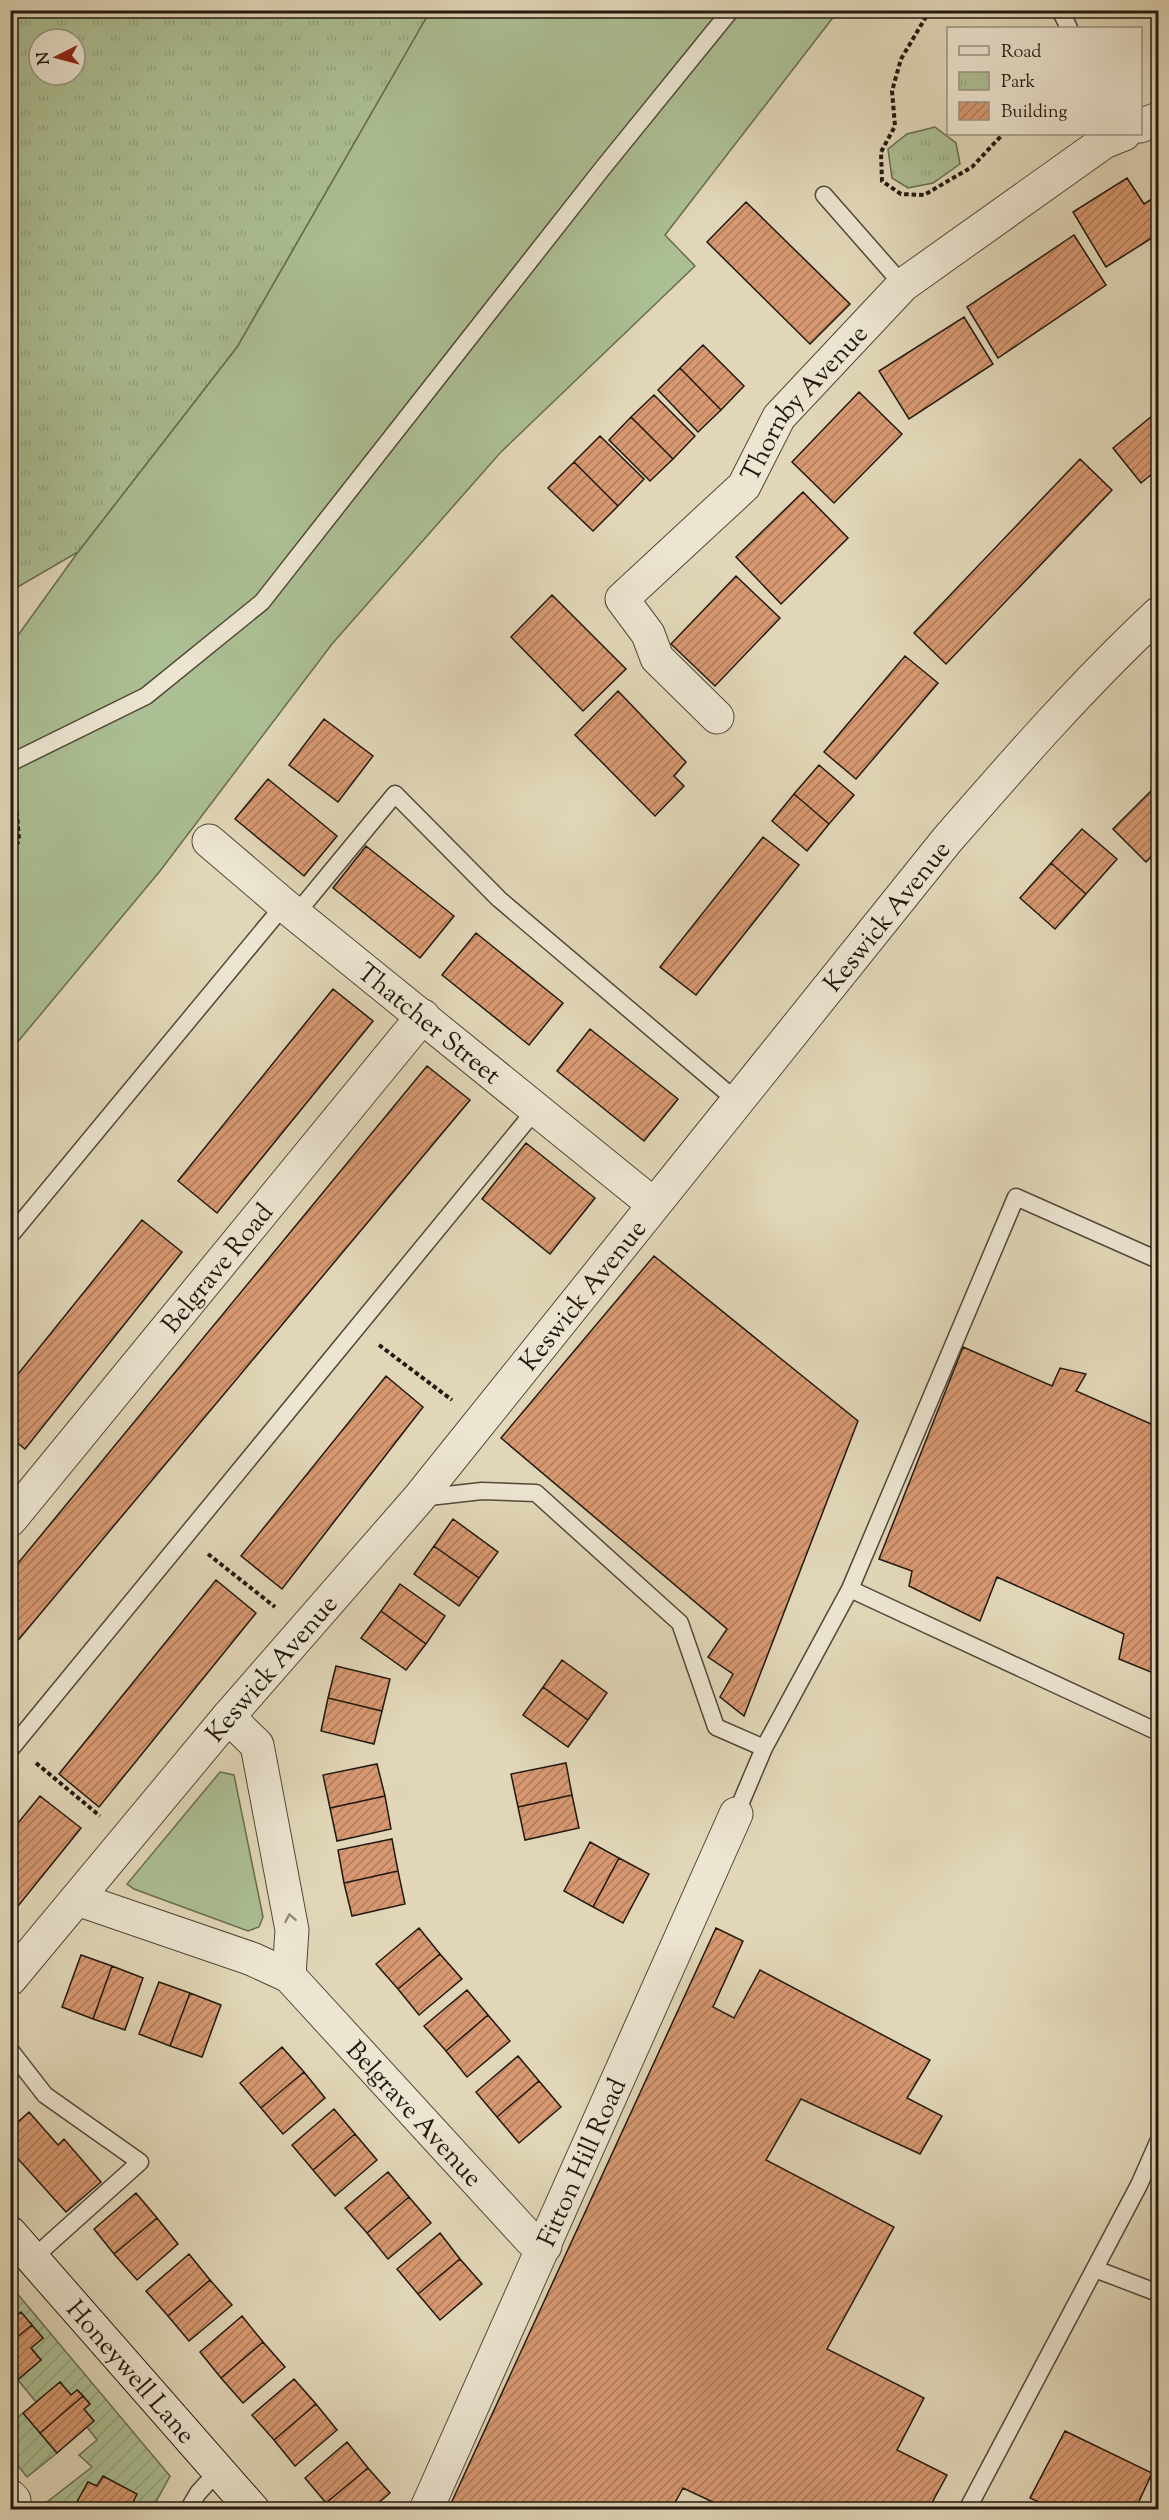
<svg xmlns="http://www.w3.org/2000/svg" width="1169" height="2520" font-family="'Sorts Mill Goudy',serif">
	<defs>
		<pattern id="park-tufts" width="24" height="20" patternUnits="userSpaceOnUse" patternTransform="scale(1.5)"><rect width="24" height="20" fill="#acbf94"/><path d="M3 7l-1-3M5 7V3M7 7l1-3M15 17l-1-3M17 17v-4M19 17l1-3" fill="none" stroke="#94a47f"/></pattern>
		<pattern id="garden-furrows" width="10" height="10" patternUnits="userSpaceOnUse" patternTransform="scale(1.5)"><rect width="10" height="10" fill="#acbf94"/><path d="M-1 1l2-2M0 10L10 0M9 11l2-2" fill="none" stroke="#94a47f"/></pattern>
		<pattern id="building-hatch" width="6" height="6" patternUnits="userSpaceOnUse" patternTransform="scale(1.5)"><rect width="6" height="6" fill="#d89972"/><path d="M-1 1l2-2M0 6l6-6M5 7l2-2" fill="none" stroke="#af7c5c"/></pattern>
	</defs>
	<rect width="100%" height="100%" fill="#e1d7b8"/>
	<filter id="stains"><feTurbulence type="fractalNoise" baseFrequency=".00333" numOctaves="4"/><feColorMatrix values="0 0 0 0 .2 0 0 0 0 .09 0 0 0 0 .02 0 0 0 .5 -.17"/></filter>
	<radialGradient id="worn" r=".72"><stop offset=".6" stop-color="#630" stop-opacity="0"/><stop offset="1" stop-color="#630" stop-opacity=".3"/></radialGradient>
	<path fill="#acbf94" stroke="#676c52" stroke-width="1.5" d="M 430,11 L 838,11 L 665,235 L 695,266 L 500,453 L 332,644 L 160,871 L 11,1050 L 11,645 L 78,552 L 237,347 Z
		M 220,1772 L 234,1775 L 263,1917 L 259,1927 L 248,1931 L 134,1889 L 127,1884 Z"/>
	<path fill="url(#park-tufts)" stroke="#676c52" stroke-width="1.5" fill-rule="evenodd" d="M 11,10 L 430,11 L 237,347 L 78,552 L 11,591 ZM 39,39 L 75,39 L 75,75 L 39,75 Z
		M 935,127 L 956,143 L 960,164 L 933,183 L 908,188 L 892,178 L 888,149 L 907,134 Z"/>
	<path fill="url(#garden-furrows)" stroke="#676c52" stroke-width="1.5" d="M 10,2285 L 170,2476 L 152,2509 L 129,2509 L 88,2482 L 73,2509 L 38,2509 L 92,2467 L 79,2455 L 97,2440 L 87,2427 L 84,2409 L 90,2404 L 78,2390 L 71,2395 L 60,2382 L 36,2402 L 18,2380 L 41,2360 L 31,2348 L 43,2338 L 11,2321 Z
		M 23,2413 L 57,2453 L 27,2477 L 11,2457 L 10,2424 Z"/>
	<path fill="url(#building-hatch)" stroke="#221910" stroke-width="1.5" d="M 1127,178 L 1144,204 L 1158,195 L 1158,234 L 1106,267 L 1073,212 Z
		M 746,202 L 850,304 L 810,344 L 707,242 Z
		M 1074,235 L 1106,285 L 998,358 L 967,307 Z
		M 964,317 L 993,364 L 909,419 L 879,371 Z
		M 703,345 L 744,386 L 721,410 L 680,368 Z
		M 680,368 L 721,410 L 698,432 L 658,390 Z
		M 859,392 L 902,434 L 834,503 L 792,462 Z
		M 654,395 L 695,436 L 673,459 L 631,417 Z
		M 1158,411 L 1158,469 L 1141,483 L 1113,448 Z
		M 631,417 L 673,459 L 650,481 L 609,440 Z
		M 600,436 L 644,479 L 618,506 L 574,462 Z
		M 1080,459 L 1112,490 L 946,664 L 914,633 Z
		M 574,462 L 618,506 L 593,531 L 548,488 Z
		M 803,492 L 848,538 L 781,604 L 736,557 Z
		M 736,576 L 780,618 L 715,686 L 671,644 Z
		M 552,595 L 626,669 L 583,711 L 511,637 Z
		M 905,656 L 938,683 L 856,779 L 824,752 Z
		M 618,691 L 686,762 L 674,776 L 684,786 L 655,816 L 575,735 Z
		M 324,719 L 373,756 L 338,802 L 289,765 Z
		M 819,765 L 854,795 L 829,824 L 794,794 Z
		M 268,779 L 337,836 L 304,876 L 235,819 Z
		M 1158,784 L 1158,850 L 1146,862 L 1113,829 Z
		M 794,794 L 829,824 L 807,851 L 772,821 Z
		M 1082,829 L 1117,859 L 1086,894 L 1051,863 Z
		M 763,837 L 799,865 L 696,995 L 660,967 Z
		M 366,846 L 454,916 L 420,958 L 333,888 Z
		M 1051,863 L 1086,894 L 1055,929 L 1020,898 Z
		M 476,933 L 563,1003 L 529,1045 L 442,975 Z
		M 333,989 L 373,1021 L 217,1213 L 178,1181 Z
		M 590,1029 L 678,1099 L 644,1141 L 557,1071 Z
		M 427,1066 L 470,1100 L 10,1650 L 10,1573 Z
		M 526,1143 L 595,1198 L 550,1254 L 482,1199 Z
		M 142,1220 L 182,1252 L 25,1449 L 10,1437 L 10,1384 Z
		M 654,1256 L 858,1421 L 744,1716 L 720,1697 L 733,1674 L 708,1657 L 727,1629 L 501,1438 Z
		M 963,1347 L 1052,1386 L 1060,1368 L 1086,1374 L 1076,1391 L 1158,1427 L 1158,1675 L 1119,1659 L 1124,1634 L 997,1577 L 980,1621 L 909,1586 L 912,1571 L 879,1559 Z
		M 386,1376 L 423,1407 L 282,1589 L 241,1556 Z
		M 453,1519 L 498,1552 L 479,1578 L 434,1546 Z
		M 434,1546 L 479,1578 L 459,1606 L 414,1574 Z
		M 216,1580 L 256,1613 L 99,1807 L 59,1774 Z
		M 400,1584 L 445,1616 L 426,1644 L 381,1611 Z
		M 381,1611 L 426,1644 L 406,1670 L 361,1638 Z
		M 562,1660 L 607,1693 L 588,1720 L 543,1687 Z
		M 336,1666 L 390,1679 L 382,1711 L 328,1698 Z
		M 543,1687 L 588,1720 L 568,1747 L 523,1715 Z
		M 328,1698 L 382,1711 L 374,1744 L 321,1731 Z
		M 566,1763 L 572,1795 L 518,1807 L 511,1774 Z
		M 377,1764 L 385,1796 L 330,1808 L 323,1775 Z
		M 572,1795 L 579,1828 L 525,1840 L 518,1807 Z
		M 40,1796 L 81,1828 L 10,1916 L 10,1833 Z
		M 385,1796 L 391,1829 L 337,1841 L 330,1808 Z
		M 392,1839 L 398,1871 L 344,1883 L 338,1850 Z
		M 590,1842 L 619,1858 L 593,1907 L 564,1891 Z
		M 619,1858 L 649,1874 L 623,1923 L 593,1907 Z
		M 398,1871 L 405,1904 L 352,1916 L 344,1883 Z
		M 419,1928 L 440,1954 L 398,1989 L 376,1964 Z
		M 716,1928 L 743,1941 L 713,2007 L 734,2018 L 760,1970 L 930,2060 L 907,2098 L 942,2116 L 920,2154 L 801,2099 L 766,2160 L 894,2227 L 827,2349 L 924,2398 L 897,2450 L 947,2475 L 928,2510 L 715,2510 L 717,2504 L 683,2488 L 671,2510 L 448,2510 Z
		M 440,1954 L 462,1979 L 419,2015 L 398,1989 Z
		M 81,1955 L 112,1966 L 93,2019 L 62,2007 Z
		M 112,1966 L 143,1978 L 125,2030 L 93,2019 Z
		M 159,1982 L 190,1993 L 170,2046 L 139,2034 Z
		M 467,1990 L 488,2015 L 446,2051 L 424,2026 Z
		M 190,1993 L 221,2005 L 202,2057 L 170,2046 Z
		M 488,2015 L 510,2041 L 467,2077 L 446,2051 Z
		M 282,2047 L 304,2072 L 261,2108 L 240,2083 Z
		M 518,2056 L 539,2081 L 497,2117 L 476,2092 Z
		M 304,2072 L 325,2098 L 283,2134 L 261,2108 Z
		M 539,2081 L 561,2107 L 519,2143 L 497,2117 Z
		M 334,2109 L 355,2134 L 313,2170 L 292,2145 Z
		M 29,2112 L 58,2145 L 64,2139 L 101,2182 L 66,2212 L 10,2150 L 10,2129 Z
		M 355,2134 L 377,2160 L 335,2196 L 313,2170 Z
		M 388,2172 L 409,2197 L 367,2233 L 345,2208 Z
		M 136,2193 L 157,2218 L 114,2254 L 94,2229 Z
		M 409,2197 L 431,2223 L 388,2259 L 367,2233 Z
		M 157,2218 L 178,2244 L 137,2280 L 114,2254 Z
		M 440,2233 L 460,2259 L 418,2294 L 397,2269 Z
		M 189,2254 L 210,2280 L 168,2316 L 146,2291 Z
		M 460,2259 L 482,2284 L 440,2320 L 418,2294 Z
		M 210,2280 L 232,2305 L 189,2341 L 168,2316 Z
		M 21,2312 L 32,2325 L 10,2343 L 10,2321 Z
		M 242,2316 L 263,2342 L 221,2378 L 200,2352 Z
		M 32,2325 L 43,2338 L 31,2348 L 41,2360 L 10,2386 L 10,2343 Z
		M 263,2342 L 285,2367 L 243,2403 L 221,2378 Z
		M 294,2379 L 316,2404 L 274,2440 L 252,2415 Z
		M 60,2382 L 71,2395 L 77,2390 L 83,2396 L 40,2433 L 23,2413 Z
		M 83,2396 L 90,2404 L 84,2409 L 94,2421 L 57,2453 L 40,2433 Z
		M 316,2404 L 337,2430 L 295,2466 L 274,2440 Z
		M 1065,2431 L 1152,2473 L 1135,2510 L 1056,2510 L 1030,2498 Z
		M 347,2442 L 368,2468 L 326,2503 L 305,2478 Z
		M 368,2468 L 390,2493 L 370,2510 L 331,2510 L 326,2503 Z
		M 103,2476 L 137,2494 L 129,2510 L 73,2509 L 88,2482 L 97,2486 Z"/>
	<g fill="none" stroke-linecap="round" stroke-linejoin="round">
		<defs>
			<path id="lane" d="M 1060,10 L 1069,28
				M 824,195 L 903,285
				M 10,763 L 146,696 L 262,602 L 602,169 L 731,10
				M 296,914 L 395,794 L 499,899 L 737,1101
				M 10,1236 L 284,905
				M 420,1498 L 482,1491 L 536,1493 L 680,1623 L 716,1727 L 764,1748
				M 850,1589 L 1158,1732
				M 10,1750 L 537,1108
				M 736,1814 L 764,1748 L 850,1589 L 1016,1197 L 1158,1260
				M 10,2050 L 45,2095 L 140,2162 L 32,2259
				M 1095,2269 L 1158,2293
				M 188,2510 L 198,2493 L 219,2470
				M 967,2510 L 1139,2185 L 1158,2142"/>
			<g id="street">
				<path d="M 1140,126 L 1158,119"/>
				<path id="s1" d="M 717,717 L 657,658 L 648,634 L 622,599 L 744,486 L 779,417 L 903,285 L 1104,142 L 1124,134"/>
				<path id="s2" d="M 209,841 L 284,905 L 653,1204"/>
				<path id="s3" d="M 10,1520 L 423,1016"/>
				<path d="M 228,1717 L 257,1745 L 292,1930 L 289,1976"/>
				<path id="s4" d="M 77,1899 L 252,1959 L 289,1976 L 531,2240 L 545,2246"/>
				<path id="s5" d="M 10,1979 L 228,1717 L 419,1498 L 947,840 C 1015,762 1083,684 1158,614"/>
				<path d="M 10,2496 L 14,2500"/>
				<path id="s6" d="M 426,2510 L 736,1814"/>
			</g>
			<g id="secondary">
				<path id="s7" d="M 10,2233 L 253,2510"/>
			</g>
		</defs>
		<use href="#lane" stroke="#52483a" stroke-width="19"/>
		<use href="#street" stroke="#52483a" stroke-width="35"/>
		<use href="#secondary" stroke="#221910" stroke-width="35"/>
		<path stroke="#221910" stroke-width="4" stroke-dasharray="4.5 3" stroke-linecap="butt" d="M 930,10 L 901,59 L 892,91 L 895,126 L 881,152 L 882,181 L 901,194 L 924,195 L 972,167 L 1003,134
			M 10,859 L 19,840 L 15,790
			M 379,1345 L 452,1400
			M 208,1554 L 275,1607
			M 36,1763 L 100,1816"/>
		<use href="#lane" stroke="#ece5d1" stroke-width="16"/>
		<use href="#street" stroke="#ece5d1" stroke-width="33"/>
		<use href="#secondary" stroke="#ece5d1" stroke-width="33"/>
	</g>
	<defs><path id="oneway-chevron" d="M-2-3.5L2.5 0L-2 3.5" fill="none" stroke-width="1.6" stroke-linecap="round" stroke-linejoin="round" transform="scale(1.5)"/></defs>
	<use stroke="#91897a" href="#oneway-chevron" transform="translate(290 1918) rotate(-101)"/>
	<g text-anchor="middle" stroke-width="4.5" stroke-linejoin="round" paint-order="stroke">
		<g font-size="26" fill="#221910" stroke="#ece5d1">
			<text dy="9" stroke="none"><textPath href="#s1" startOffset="423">Thornby Avenue</textPath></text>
			<text dy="9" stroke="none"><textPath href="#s5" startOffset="1378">Keswick Avenue</textPath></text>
			<text dy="9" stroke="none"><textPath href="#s2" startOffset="286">Thatcher Street</textPath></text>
			<text dy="9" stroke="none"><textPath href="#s3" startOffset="326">Belgrave Road</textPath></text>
			<text dy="9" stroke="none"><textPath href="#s5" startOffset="892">Keswick Avenue</textPath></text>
			<text dy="9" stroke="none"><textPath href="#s5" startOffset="406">Keswick Avenue</textPath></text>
			<text dy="9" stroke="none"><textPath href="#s4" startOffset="412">Belgrave Avenue</textPath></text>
			<text dy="9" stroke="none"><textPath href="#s6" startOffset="381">Fitton Hill Road</textPath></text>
			<text dy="9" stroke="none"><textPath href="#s7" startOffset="184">Honeywell Lane</textPath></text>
		</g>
	</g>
	<rect width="1169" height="2520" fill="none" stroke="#e1d7b8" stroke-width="36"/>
	<rect x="12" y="12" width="1145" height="2496" fill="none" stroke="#221910" stroke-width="3"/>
	<rect x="18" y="18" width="1133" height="2484" fill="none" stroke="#221910" stroke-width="1.5"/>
	<rect x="947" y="27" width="195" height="108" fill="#ece5d1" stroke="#9b9384" stroke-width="1.5"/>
	<rect x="959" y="46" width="30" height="9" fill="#ece5d1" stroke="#9b9384" stroke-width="1.5"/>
	<text x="1001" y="57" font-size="18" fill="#221910">Road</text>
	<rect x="959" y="72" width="30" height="18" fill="url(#park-tufts)" stroke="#9b9384" stroke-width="1.5"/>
	<text x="1001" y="87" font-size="18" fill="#221910">Park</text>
	<rect x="959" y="102" width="30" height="18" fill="url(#building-hatch)" stroke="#9b9384" stroke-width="1.5"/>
	<text x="1001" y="117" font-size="18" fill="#221910">Building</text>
	<g transform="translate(57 57) rotate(264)"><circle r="28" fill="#ece5d1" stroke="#9b9384" stroke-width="1.5"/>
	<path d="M0-4.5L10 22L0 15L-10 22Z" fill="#8f2418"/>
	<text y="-9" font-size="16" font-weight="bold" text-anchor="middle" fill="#221910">N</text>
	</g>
	<rect width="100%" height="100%" filter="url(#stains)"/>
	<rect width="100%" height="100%" fill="url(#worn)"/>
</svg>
